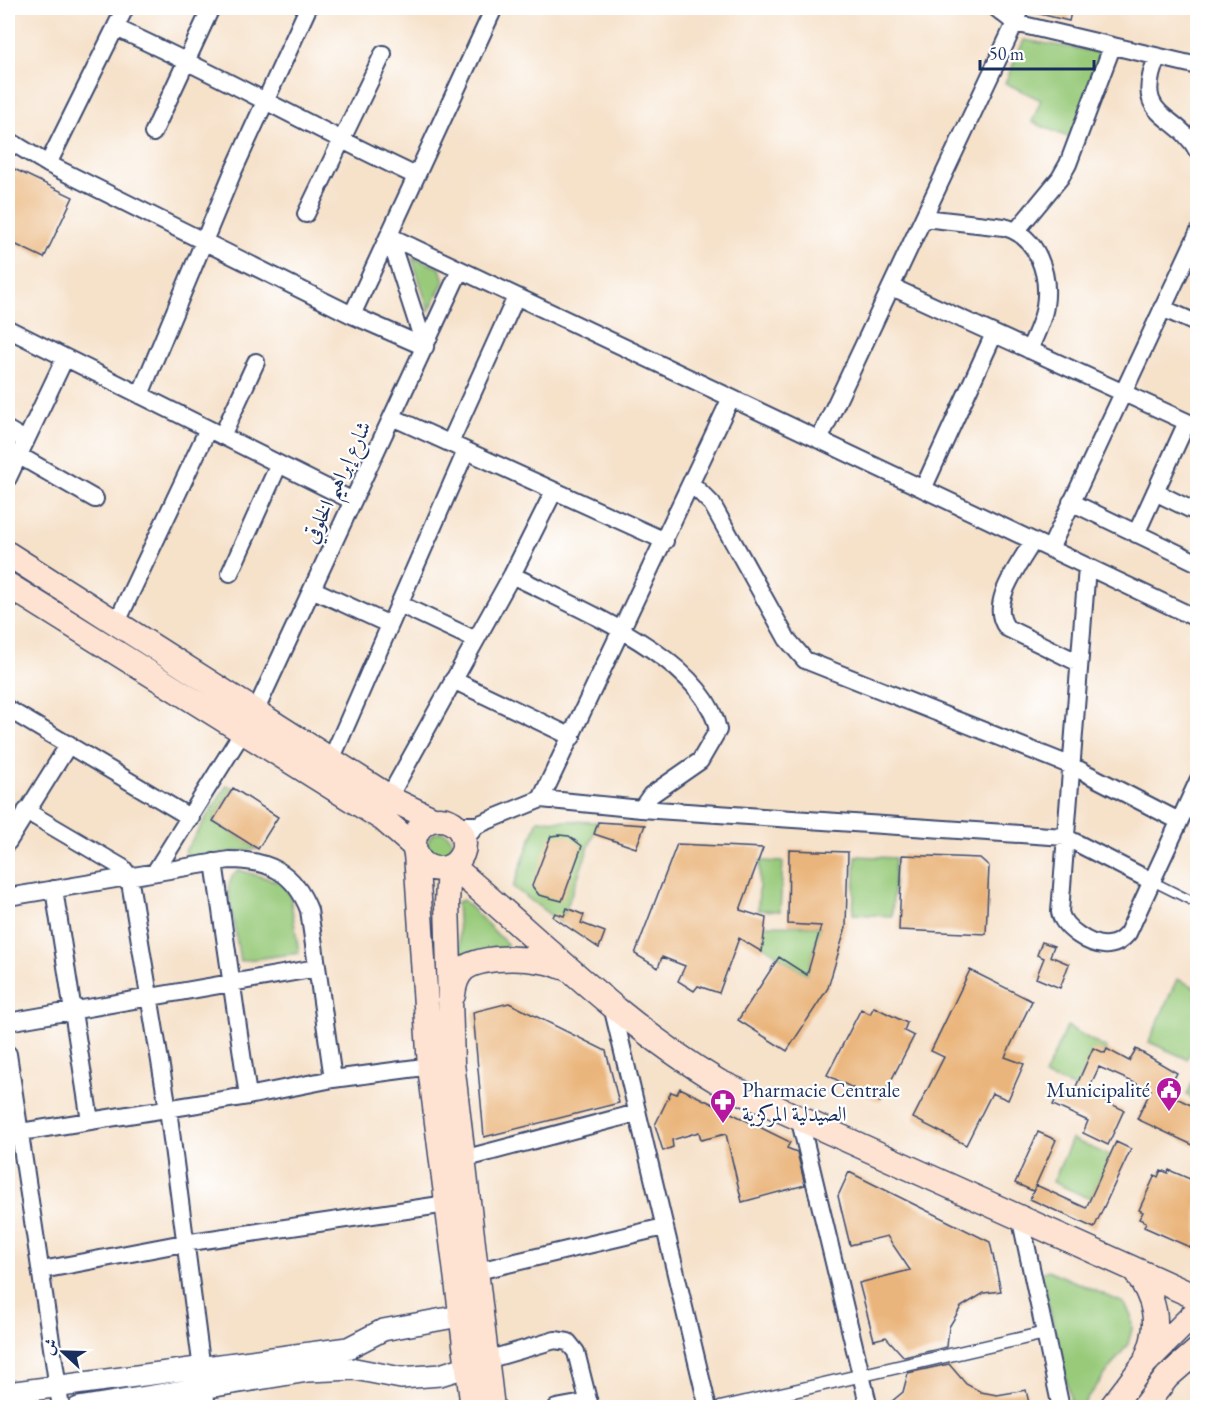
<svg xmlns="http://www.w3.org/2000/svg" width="1205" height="1415" font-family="'EB Garamond',Amiri,serif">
	<rect width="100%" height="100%" fill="#fff"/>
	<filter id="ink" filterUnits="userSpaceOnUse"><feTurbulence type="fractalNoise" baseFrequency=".0167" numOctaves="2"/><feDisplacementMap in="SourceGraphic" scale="12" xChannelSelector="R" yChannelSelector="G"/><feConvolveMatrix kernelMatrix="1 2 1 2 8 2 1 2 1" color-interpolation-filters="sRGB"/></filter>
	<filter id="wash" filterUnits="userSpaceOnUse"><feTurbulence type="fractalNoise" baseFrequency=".008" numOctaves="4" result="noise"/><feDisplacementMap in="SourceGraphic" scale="24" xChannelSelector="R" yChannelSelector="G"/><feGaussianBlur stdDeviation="1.35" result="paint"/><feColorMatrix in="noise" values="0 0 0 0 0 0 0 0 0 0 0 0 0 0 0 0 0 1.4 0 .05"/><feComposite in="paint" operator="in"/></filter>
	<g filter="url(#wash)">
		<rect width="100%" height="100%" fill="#f6e1c9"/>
		<path fill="#98ca7a" stroke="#5a7c6c" stroke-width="1.5" d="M 1024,40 L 1103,53 L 1070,138 L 1032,122 L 1041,100 L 1005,83 Z
			M 412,257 L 440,268 L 444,281 L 429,311 Z
			M 227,785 L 233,788 L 213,821 L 258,849 L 188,857 L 185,851 Z
			M 538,820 L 598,822 L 561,923 L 513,887 Z
			M428 844a12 12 0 1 1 24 0a12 12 0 1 1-24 0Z
			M 856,856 L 895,858 L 892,916 L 853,914 Z
			M 760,861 L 783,862 L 780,911 L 758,910 Z
			M 239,870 L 276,881 L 285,887 L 290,896 L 299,953 L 240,961 L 228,887 L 233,875 Z
			M 463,900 L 507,944 L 506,949 L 465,953 L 460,950 L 457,902 Z
			M 763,925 L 821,926 L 807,975 L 761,944 L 765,936 Z
			M 1177,979 L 1197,988 L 1197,1035 L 1187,1059 L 1149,1042 Z
			M 1067,1026 L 1107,1049 L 1105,1053 L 1093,1049 L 1076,1088 L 1044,1076 Z
			M 1197,1072 L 1198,1101 L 1197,1101 L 1187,1095 Z
			M 1072,1139 L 1110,1156 L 1090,1199 L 1053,1182 Z
			M 1048,1270 L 1124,1303 L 1131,1315 L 1132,1329 L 1128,1344 L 1081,1407 L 1071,1402 L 1041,1273 Z"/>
		<g id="blocks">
			<path fill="#eab57c" d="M 1033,8 L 1072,8 L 1069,21 L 1032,12 Z
				M 8,166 L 73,197 L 44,258 L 8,241 Z
				M 233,788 L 278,817 L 258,849 L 213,821 Z
				M 598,822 L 645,825 L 636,848 L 594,834 Z
				M 559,835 L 569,836 L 582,846 L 562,901 L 539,895 L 532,886 L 551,836 Z
				M 677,844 L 763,848 L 740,910 L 766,918 L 762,952 L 739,938 L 719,993 L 698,986 L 694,991 L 678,981 L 685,966 L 662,957 L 658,968 L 635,954 Z
				M 789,850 L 848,852 L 846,927 L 828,988 L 787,1051 L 738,1020 L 779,957 L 807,975 L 821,926 L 788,924 Z
				M 902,855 L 980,858 L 989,866 L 986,934 L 899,930 Z
				M 567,908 L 584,915 L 581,923 L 605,932 L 599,948 L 553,917 L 555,913 L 564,916 Z
				M 1042,942 L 1054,946 L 1050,956 L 1069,964 L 1060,988 L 1036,978 L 1044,958 L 1037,955 Z
				M 970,970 L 1032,1001 L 1005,1057 L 1024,1064 L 1008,1100 L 992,1093 L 966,1145 L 913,1118 L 944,1057 L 931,1051 Z
				M 509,1003 L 606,1051 L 619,1103 L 484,1137 L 473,1012 Z
				M 874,1007 L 907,1023 L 904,1031 L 914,1036 L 880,1102 L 827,1075 L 861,1009 L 870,1014 Z
				M 1093,1048 L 1105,1053 L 1107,1049 L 1129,1061 L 1136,1049 L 1177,1073 L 1166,1093 L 1197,1108 L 1197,1147 L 1137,1119 L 1151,1090 L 1099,1067 L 1087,1093 L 1124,1110 L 1108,1145 L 1083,1133 L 1088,1121 L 1053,1105 L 1059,1093 L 1071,1098 Z
				M 680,1088 L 790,1142 L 787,1148 L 797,1152 L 805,1185 L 742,1202 L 726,1134 L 701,1140 L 699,1132 L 672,1140 L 673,1147 L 663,1151 L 655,1125 L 671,1092 L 677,1094 Z
				M 1038,1132 L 1056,1140 L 1033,1191 L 1015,1183 Z
				M 1116,1142 L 1131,1149 L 1094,1228 L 1030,1199 L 1036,1185 L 1086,1208 Z
				M 1161,1170 L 1168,1173 L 1169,1170 L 1197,1182 L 1197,1240 L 1194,1249 L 1144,1227 L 1146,1222 L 1139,1219 L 1143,1212 L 1139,1210 L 1155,1175 L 1158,1177 Z
				M 849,1172 L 990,1242 L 1001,1291 L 984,1293 L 961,1307 L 949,1327 L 947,1347 L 904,1357 L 886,1337 L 874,1340 L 859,1283 L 910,1270 L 887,1236 L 850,1245 L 838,1196 Z
				M 949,1364 L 966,1384 L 981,1392 L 997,1395 L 1026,1390 L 1030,1407 L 885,1407 L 903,1392 L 908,1373 Z"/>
		</g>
	</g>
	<g filter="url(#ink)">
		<use href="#blocks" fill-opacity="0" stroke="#3c4a6e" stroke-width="1.5"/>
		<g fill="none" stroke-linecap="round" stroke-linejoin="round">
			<defs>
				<path id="service" d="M 1152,881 L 1198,904"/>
				<path id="pedestrian" d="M 720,1408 L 1045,1333"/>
				<path id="minor" d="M 996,8 L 1015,23 L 1198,66
					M 116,28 C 218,74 315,129 416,176
					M 1157,58 C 1131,120 1177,111 1198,152
					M 153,133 L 211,8
					M 8,140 L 48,164 L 352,315 L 425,347
					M 48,164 L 125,8
					M 306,214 L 383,54
					M 924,218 L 1004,227 C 1037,235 1050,274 1045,306 C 1043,321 1035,336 1029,350
					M 1017,230 L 1060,178 L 1068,164 L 1112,47
					M 389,236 L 1198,619
					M 389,236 L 425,347
					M 892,287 L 1198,427
					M 1162,308 L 1198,324
					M 352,315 L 494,8
					M 8,329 L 353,501
					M 140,395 L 232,174 L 308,8
					M 392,417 L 665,541
					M 8,430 L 25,440
					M 222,436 L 256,362
					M 819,440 L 1015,23 L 1020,8
					M 450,443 L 516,297
					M 18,455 L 95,499
					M 8,478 L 65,358
					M 692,484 L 712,504 L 787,639 L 805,660 L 1072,766 L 1179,821
					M 923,489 L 994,334
					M 1155,492 L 1198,513
					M 1071,502 L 1198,563
					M 1136,534 L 1187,422
					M 1033,541 C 1020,564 987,604 1007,628 L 1079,663
					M 1050,549 L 1198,233
					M 1087,567 L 1060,912 C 1063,928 1091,947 1108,945 C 1117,944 1122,940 1128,933 L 1198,781
					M 230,573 L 279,464
					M 512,575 C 572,606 704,657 718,730 L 700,761 L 651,795 L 641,809
					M 312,589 L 390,625
					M 399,604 L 476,640
					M 116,624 L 208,429
					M 453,680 L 572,737
					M 8,709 L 191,818
					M 331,760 L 466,451
					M 389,797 L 512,575 L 554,491
					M 541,799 L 641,809 L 1065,837 L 1151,881
					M 26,811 L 123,868 L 129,876 L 168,1109 L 207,1408
					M 457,825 L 477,825 L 464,840
					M 477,825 L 541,799 L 731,398
					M 8,842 L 69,744
					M 214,862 L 248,1096
					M 155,872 L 255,712 L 460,270
					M 54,889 L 90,1121
					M 8,897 L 229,860 C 269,860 294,872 309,910 L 333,1079
					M 612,1006 L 708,1408
					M 8,1022 L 317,968
					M 8,1054 L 61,1408
					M 799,1117 L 869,1408
					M 8,1134 L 248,1096 L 333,1079 L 439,1065
					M 463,1159 L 637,1113
					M 1020,1216 L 1061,1408
					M 42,1270 L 184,1243 L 447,1204
					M 478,1271 L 664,1227
					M 487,1360 L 555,1340 L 568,1342 L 576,1352 L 590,1408
					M 556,1408 L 589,1402"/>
				<path id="tertiary" d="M 8,1393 L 348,1348 L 383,1330 L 476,1313
					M 78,1408 L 308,1371 L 355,1369 L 401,1378 L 440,1375 L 482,1362"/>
				<path id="secondary" d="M 8,554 L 397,802 L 433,819
					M 8,585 L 383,819 L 414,846
					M414 844a25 25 0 1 1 50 0a25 25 0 1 1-50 0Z
					M 416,853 L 430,1067 L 473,1408
					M 452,866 C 539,939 620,1023 719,1082 L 1198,1298
					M 449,867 L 447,903 L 452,1063 L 492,1408
					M 453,995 C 454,985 456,976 464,969 C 482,954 542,957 562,967
					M 1135,1270 C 1155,1299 1162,1323 1147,1357
					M 1111,1408 L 1145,1363 L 1198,1310
					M 1143,1408 L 1167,1377 L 1198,1350"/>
			</defs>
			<use href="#service" stroke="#3c4a6e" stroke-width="11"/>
			<use href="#pedestrian" stroke="#3c4a6e" stroke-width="15"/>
			<use href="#minor" stroke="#3c4a6e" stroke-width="20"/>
			<use href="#tertiary" stroke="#3c4a6e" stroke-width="24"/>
			<use href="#secondary" stroke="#3c4a6e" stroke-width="27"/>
			<use href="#service" stroke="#fff" stroke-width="8"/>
			<use href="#pedestrian" stroke="#fff" stroke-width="12"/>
			<use href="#minor" stroke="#fff" stroke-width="16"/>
			<use href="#tertiary" stroke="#fff" stroke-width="21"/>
			<use href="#secondary" stroke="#fee3d2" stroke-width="24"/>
		</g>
	</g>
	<defs>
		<symbol id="civic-pin" viewBox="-11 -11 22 30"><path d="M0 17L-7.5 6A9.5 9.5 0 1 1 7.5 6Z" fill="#b5179e" stroke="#fff"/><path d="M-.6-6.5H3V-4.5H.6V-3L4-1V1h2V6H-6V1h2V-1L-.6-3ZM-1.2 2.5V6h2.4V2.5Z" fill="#fff"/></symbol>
		<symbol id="pharmacy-pin" viewBox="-11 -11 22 30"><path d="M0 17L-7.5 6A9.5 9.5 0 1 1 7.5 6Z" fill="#b5179e" stroke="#fff"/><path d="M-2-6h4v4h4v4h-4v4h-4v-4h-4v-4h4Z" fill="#fff"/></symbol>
	</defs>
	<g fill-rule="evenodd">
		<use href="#civic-pin" x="1154" y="1075" width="30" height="40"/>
		<use href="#pharmacy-pin" x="708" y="1087" width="30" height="40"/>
	</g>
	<g text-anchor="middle" stroke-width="4.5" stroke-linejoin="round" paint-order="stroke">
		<g font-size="21" fill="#1b2f5e" stroke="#fff">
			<text transform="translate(337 482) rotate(-65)" y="7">شارع إبراهيم الخلوقي</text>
		</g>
		<g font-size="21" fill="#1b2f5e" stroke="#fff" text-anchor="start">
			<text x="742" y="1097">Pharmacie Centrale<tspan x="742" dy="24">الصيدلية المركزية</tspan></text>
			<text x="1150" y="1097" text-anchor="end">Municipalité</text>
		</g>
	</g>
	<rect width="1205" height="1415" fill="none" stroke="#fff" stroke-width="30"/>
	<g transform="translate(63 1352) rotate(292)" stroke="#ffffff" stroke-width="4.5" paint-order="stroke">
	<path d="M0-4.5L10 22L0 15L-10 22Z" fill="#1b2f5e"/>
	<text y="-9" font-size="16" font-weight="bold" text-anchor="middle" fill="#1b2f5e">ش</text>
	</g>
	<path d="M980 60v9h114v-9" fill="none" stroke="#1b2f5e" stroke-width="3"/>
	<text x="989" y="60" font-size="18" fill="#1b2f5e" stroke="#ffffff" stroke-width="4.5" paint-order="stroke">50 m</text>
</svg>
